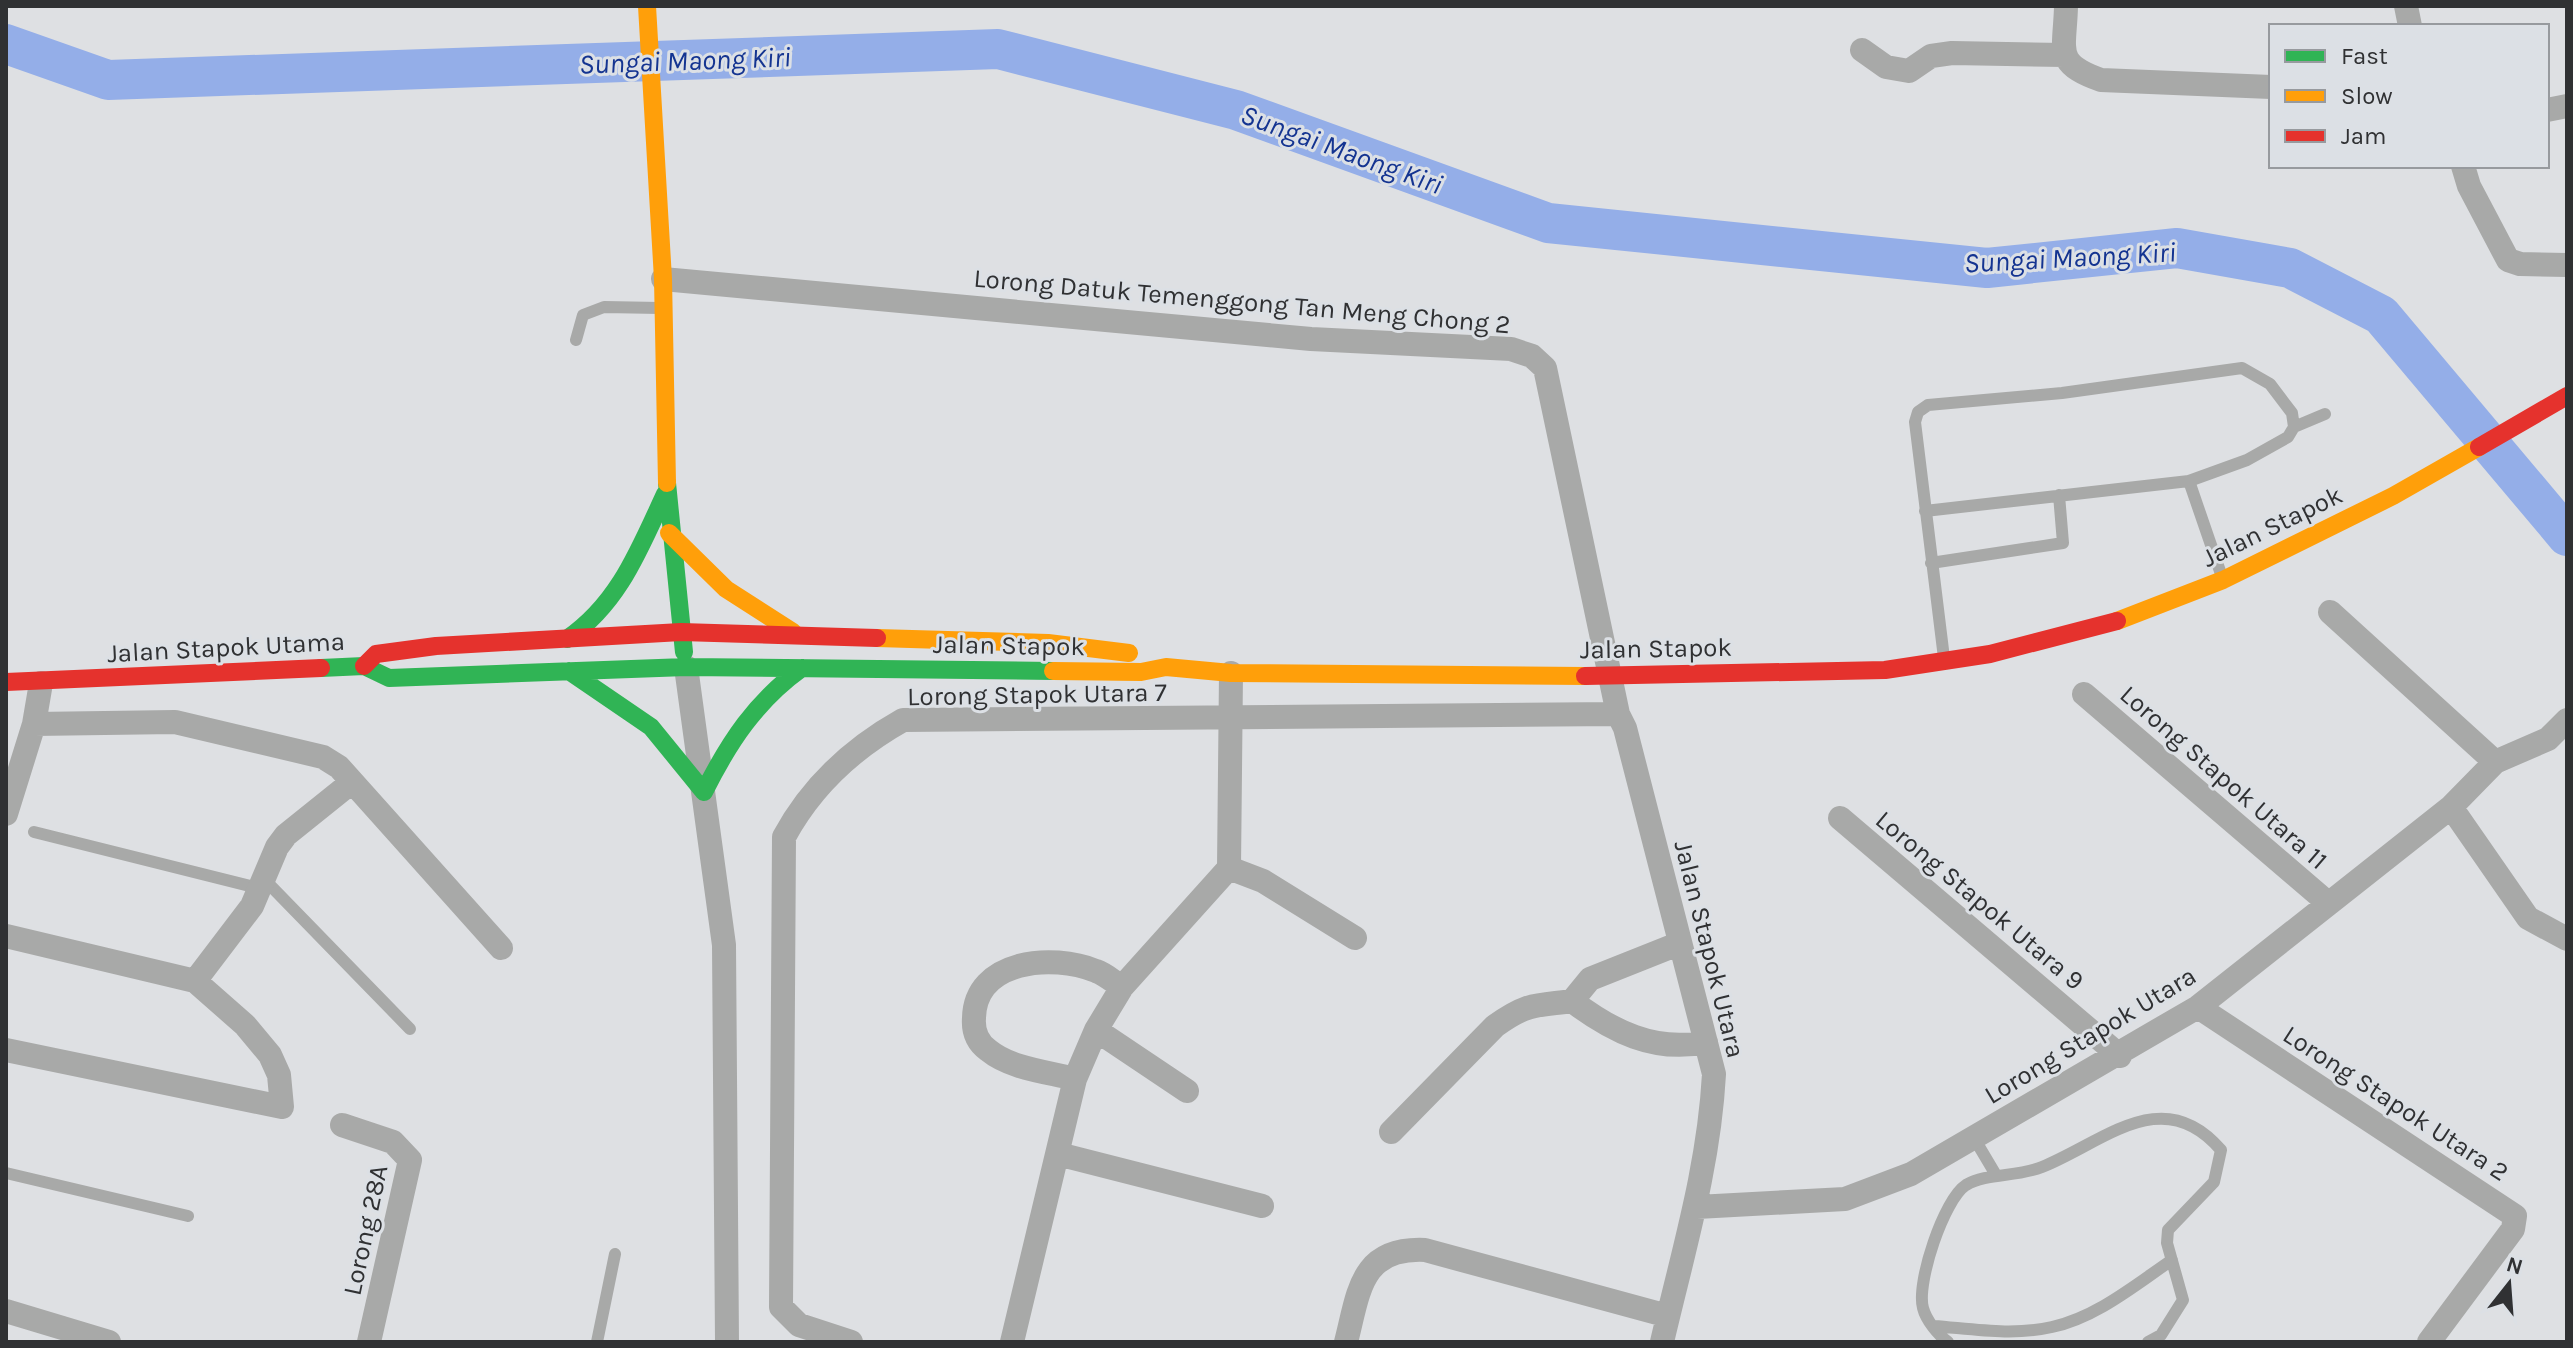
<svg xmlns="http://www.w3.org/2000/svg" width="2573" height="1348" font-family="Karla,sans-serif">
	<rect width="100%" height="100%" fill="#dee0e3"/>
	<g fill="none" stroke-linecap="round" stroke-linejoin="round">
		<path stroke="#94aee8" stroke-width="40" d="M 6,44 L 108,80 L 998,49 L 1236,110 L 1548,223 L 1987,268 L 2177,248 L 2290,268 L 2381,315 L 2567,536"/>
		<path stroke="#a8a9a8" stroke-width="12" d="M 576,340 L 583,315 L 604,307 L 660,308
			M 2189,481 L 2222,577
			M 1925,511 L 2189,481 L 2247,460 L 2288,437 L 2294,427 L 2325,414
			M 1931,563 L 2063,543 L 2059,495
			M 1944,658 L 1915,422 L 1918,412 L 1928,405 L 2062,393 L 2242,368 L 2270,384 L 2292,413 L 2294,427
			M 34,832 L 258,888
			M 263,878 L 410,1029
			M 1974,1138 L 1996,1175
			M 6,1173 L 188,1216
			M 1934,1326 C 1973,1329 2013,1336 2052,1327 C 2097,1317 2135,1285 2172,1260
			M 597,1342 L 615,1254
			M 1948,1342 C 1938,1335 1926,1320 1923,1308 C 1916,1283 1944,1199 1966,1185 C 1986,1173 2018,1177 2042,1167 C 2104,1142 2163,1082 2221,1150 L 2214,1182 L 2168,1230 L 2167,1243 L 2183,1300 L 2161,1335 L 2148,1342"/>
		<path stroke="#a8a9a8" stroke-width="24" d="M 2066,6 C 2065,51 2053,63 2101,80 L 2271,87
			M 2406,6 L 2410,26
			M 1862,50 L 1886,67 L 1909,71 L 1931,56 L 1952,53 L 2064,55
			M 2547,110 L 2567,106
			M 2463,166 L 2469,186 L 2508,260 L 2520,264 L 2567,265
			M 663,279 L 1311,339 L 1511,349 L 1532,356 L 1545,368 L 1618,714 L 1625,728 L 1714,1074 C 1709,1167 1683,1252 1662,1342
			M 2330,612 L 2495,762
			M 686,667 L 724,945 L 727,1342
			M 2084,694 L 2328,903
			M 34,724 L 175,722 L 323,757 L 339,767 L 501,948
			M 2451,807 L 2528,918 L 2567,939
			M 6,814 L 34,724 L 41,683
			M 1840,818 L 2120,1056
			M 1229,868 L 1263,881 L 1355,938
			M 6,936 L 195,981 L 245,1025 L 270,1055 L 279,1075 L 282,1107 L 6,1050
			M 195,981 L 252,906 L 277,847 L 286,835 L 352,782
			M 1572,1001 C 1612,1031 1654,1053 1706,1042
			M 2198,1007 L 2515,1216 L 2513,1229 L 2429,1342
			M 1096,1030 L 1187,1091
			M 1075,1079 C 1048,1072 1011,1069 988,1050 C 977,1042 973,1031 974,1018 C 975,960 1052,953 1096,971 C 1105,974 1114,982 1122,987
			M 342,1125 L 393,1142 L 410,1160 L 369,1342
			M 1391,1132 L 1495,1026 C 1527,1003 1534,1006 1572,1001 L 1590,979 L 1678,944
			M 1058,1154 L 1262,1206
			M 1697,1207 L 1845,1199 L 1911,1174 L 2198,1007 L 2451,807 L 2495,762 L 2548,739 L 2567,720
			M 6,1311 L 109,1342
			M 851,1342 L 799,1325 L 781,1307 L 784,837 C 811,787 853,748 903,720 L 1618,714
			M 1012,1342 L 1075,1079 L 1096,1030 L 1122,987 L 1229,868 L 1231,673
			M 1346,1342 C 1359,1292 1360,1247 1425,1250 L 1668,1316"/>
		<path stroke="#30b455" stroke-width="18" d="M 667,483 L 684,652
			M 567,639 C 619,603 639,550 665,494
			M 321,668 L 364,666 L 389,678 L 686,667 L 1053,671
			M 569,671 L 651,727 L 704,792 C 729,742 756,701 802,668"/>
		<path stroke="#ff9f0a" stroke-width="18" d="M 647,6 L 663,279 L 667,483
			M 669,533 L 726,589 L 793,632
			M 2117,621 L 2223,580 L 2393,496 L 2479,447
			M 877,638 L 1048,643 L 1129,653
			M 1053,671 L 1141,672 L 1166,667 L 1231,673 L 1585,676"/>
		<path stroke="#e5322d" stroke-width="18" d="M 2479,447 L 2567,396
			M 364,666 L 376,654 L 436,646 L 681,632 L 877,638
			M 1585,676 L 1885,670 L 1990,654 L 2117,621
			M 6,682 L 321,668"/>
	</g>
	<g text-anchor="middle" stroke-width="6" stroke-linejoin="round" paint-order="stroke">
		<g font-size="26" fill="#303133" stroke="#dce0e5">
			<text transform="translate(1242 301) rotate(5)" y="9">Lorong Datuk Temenggong Tan Meng Chong 2</text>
			<text transform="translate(2272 526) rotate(-26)" y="9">Jalan Stapok</text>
			<text transform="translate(1009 645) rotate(1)" y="9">Jalan Stapok</text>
			<text transform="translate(226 647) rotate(-3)" y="9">Jalan Stapok Utama</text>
			<text transform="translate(1656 648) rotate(-1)" y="9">Jalan Stapok</text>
			<text transform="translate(1037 694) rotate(-1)" y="9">Lorong Stapok Utara 7</text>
			<text transform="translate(2224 777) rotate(41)" y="9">Lorong Stapok Utara 11</text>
			<text transform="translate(1980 900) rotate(40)" y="9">Lorong Stapok Utara 9</text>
			<text transform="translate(1710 949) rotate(76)" y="9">Jalan Stapok Utara</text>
			<text transform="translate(2090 1035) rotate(-31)" y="9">Lorong Stapok Utara</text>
			<text transform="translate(2396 1103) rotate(33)" y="9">Lorong Stapok Utara 2</text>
			<text transform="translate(365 1230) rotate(-78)" y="9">Lorong 28A</text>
		</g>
		<g font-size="28" font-style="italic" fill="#143491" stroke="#dce0e5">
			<text transform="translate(685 60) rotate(-2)" y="10">Sungai Maong Kiri</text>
			<text transform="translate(1342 149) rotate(20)" y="10">Sungai Maong Kiri</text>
			<text transform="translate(2070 257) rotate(-3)" y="10">Sungai Maong Kiri</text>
		</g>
	</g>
	<rect width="2573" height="1348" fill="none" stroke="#303133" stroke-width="16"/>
	<rect x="2269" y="24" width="280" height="144" fill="#dce0e5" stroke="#979a9e" stroke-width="2"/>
	<rect x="2285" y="50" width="40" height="12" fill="#30b455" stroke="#979a9e" stroke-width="2"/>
	<text x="2341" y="64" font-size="24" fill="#303133">Fast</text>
	<rect x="2285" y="90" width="40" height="12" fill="#ff9f0a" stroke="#979a9e" stroke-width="2"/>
	<text x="2341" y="104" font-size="24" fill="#303133">Slow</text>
	<rect x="2285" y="130" width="40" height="12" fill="#e5322d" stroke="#979a9e" stroke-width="2"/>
	<text x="2341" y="144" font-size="24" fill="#303133">Jam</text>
	<g transform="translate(2509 1284) rotate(17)" stroke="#dce0e5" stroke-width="6" paint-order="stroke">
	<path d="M0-6L14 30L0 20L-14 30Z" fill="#303133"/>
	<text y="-12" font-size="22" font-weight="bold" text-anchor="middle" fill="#303133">N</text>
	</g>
</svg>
